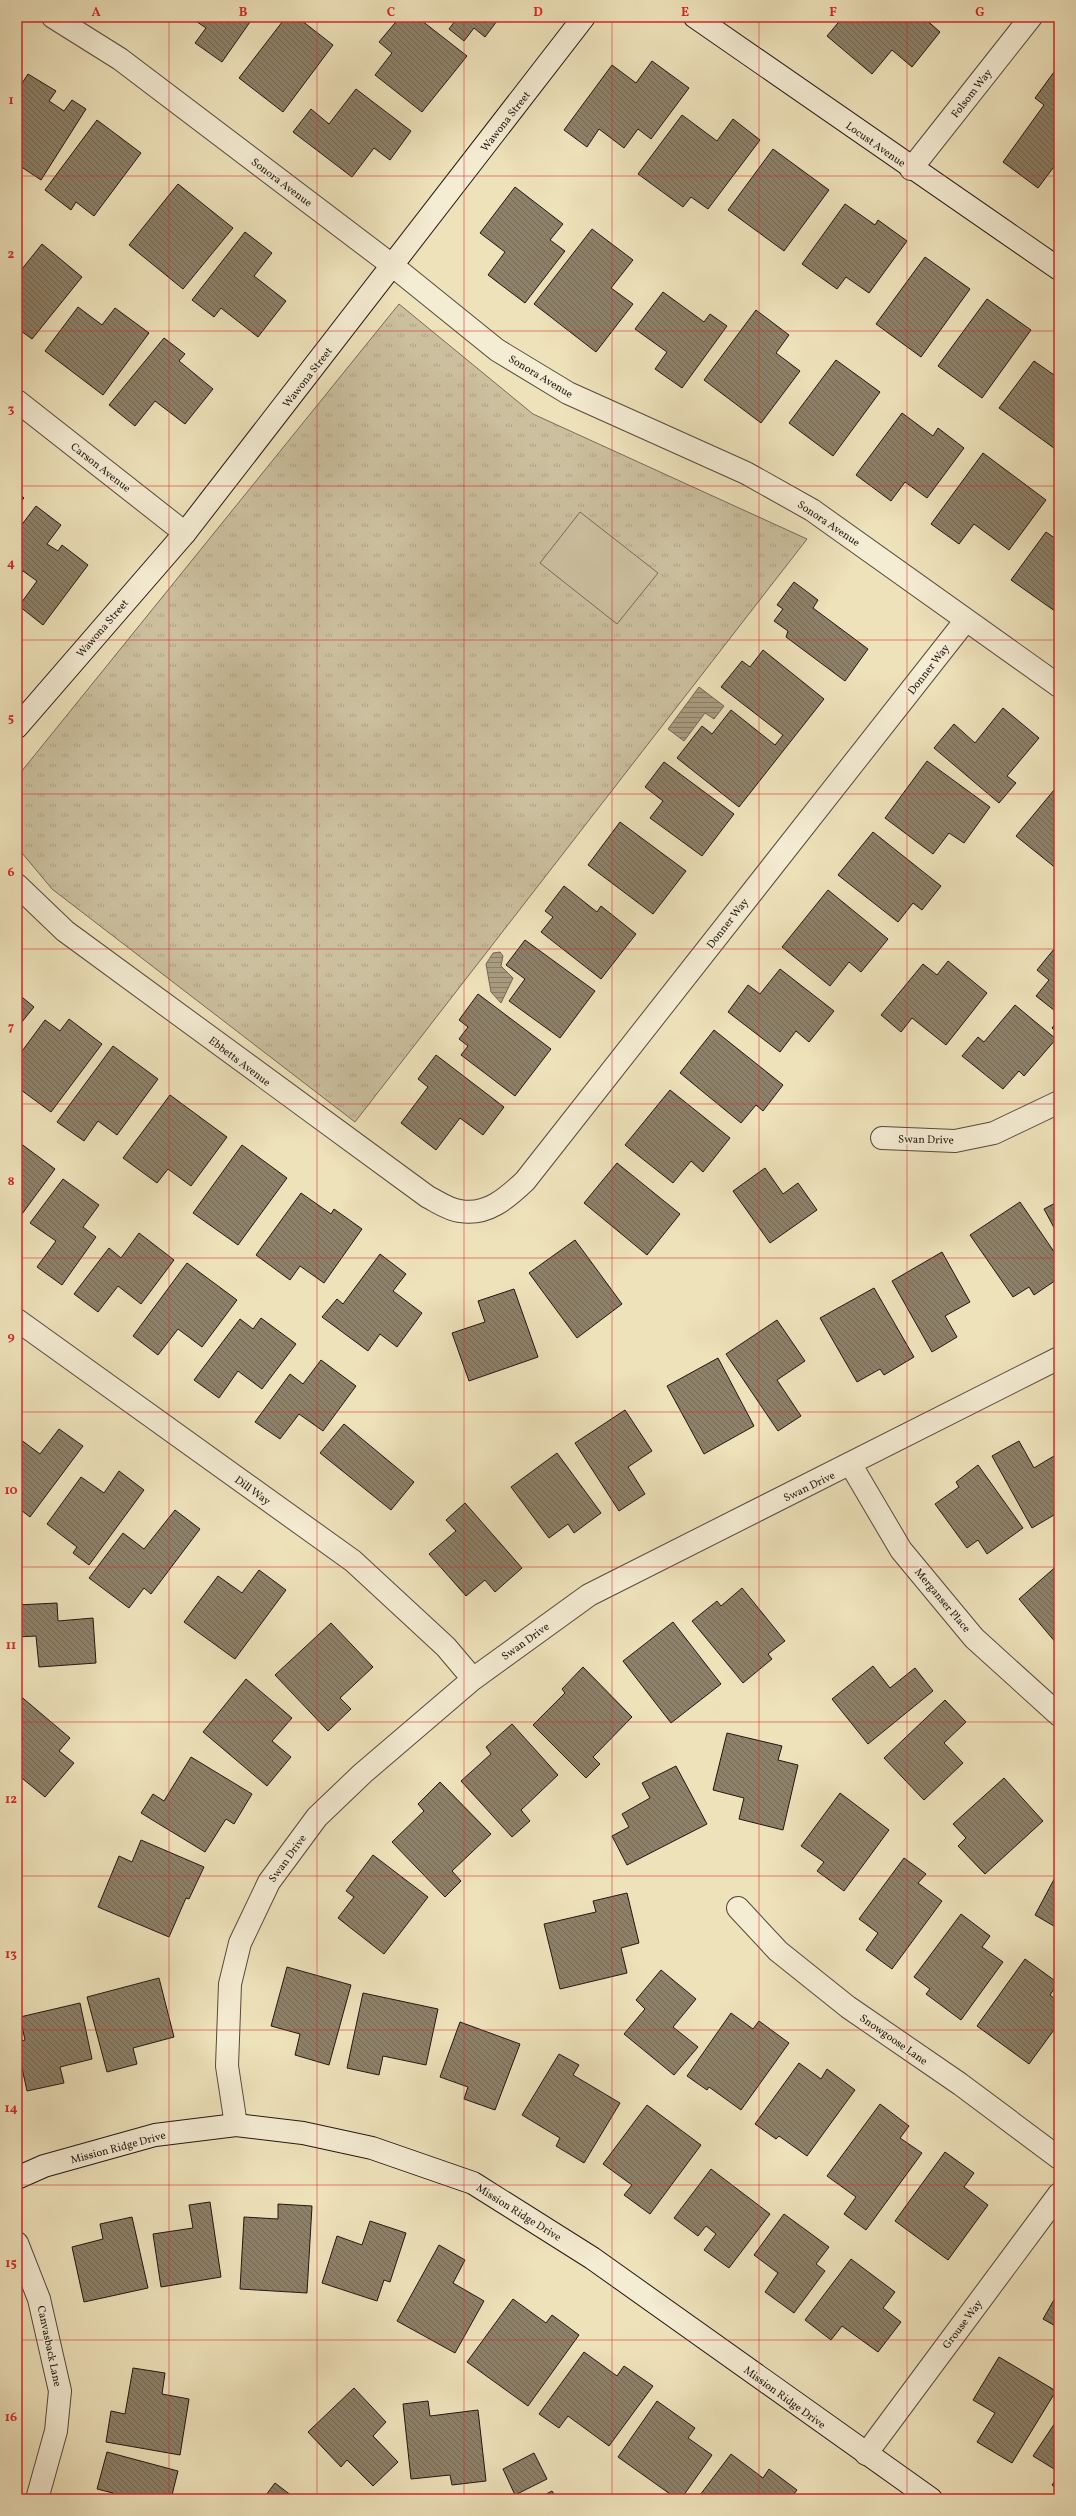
<svg xmlns="http://www.w3.org/2000/svg" width="1076" height="2516" font-family="Vollkorn,serif">
	<defs>
		<pattern id="grass-tufts" width="24" height="20" patternUnits="userSpaceOnUse"><rect width="24" height="20" fill="#cbbf9e"/><path d="M3 7l-1-3M5 7V3M7 7l1-3M15 17l-1-3M17 17v-4M19 17l1-3" fill="none" stroke="#aea387"/></pattern>
		<pattern id="water-rules" width="6" height="5" patternUnits="userSpaceOnUse"><rect width="6" height="5" fill="#a99d81"/><path d="M0 2.5h6" fill="none" stroke="#897f68"/></pattern>
		<pattern id="building-back-hatch" width="6" height="6" patternUnits="userSpaceOnUse"><rect width="6" height="6" fill="#8d8169"/><path d="M-1 5l2 2M0 0l6 6M5-1l2 2" fill="none" stroke="#736955"/></pattern>
	</defs>
	<rect width="100%" height="100%" fill="#eee2bb"/>
	<filter id="stains"><feTurbulence type="fractalNoise" baseFrequency=".005" numOctaves="4"/><feColorMatrix values="0 0 0 0 .2 0 0 0 0 .09 0 0 0 0 .02 0 0 0 .5 -.17"/></filter>
	<radialGradient id="worn" r=".72"><stop offset=".6" stop-color="#630" stop-opacity="0"/><stop offset="1" stop-color="#630" stop-opacity=".3"/></radialGradient>
	<path fill="url(#grass-tufts)" stroke="#776b58" d="M 399,304 L 533,414 L 807,539 L 355,1122 L 52,889 L 17,847 L 17,777 Z"/>
	<path fill="#cbbf9e" stroke="#776b58" d="M 580,512 L 658,573 L 617,624 L 540,563 Z"/>
	<path fill="url(#water-rules)" stroke="#736754" d="M 699,687 L 724,706 L 714,719 L 705,713 L 684,741 L 668,729 Z
		M 500,952 L 503,956 L 501,966 L 513,978 L 501,1003 L 491,992 L 486,964 L 493,953 Z"/>
	<path fill="url(#building-back-hatch)" stroke="#231711" d="M 190,17 L 243,17 L 250,22 L 222,62 L 195,43 L 206,28 Z
		M 286,17 L 297,17 L 333,45 L 283,112 L 239,78 Z
		M 400,17 L 417,17 L 467,56 L 422,112 L 375,75 L 392,53 L 379,42 Z
		M 458,17 L 500,17 L 485,37 L 474,28 L 464,41 L 449,29 Z
		M 843,17 L 923,17 L 940,32 L 912,67 L 892,50 L 872,74 L 827,36 Z
		M 652,61 L 689,88 L 651,139 L 638,129 L 624,148 L 599,129 L 587,147 L 564,130 L 612,65 L 636,83 Z
		M 1054,72 L 1059,75 L 1059,160 L 1038,188 L 1003,162 L 1044,105 L 1035,98 Z
		M 28,74 L 56,91 L 49,101 L 64,111 L 72,100 L 86,109 L 41,180 L 17,164 L 17,91 Z
		M 356,89 L 411,131 L 390,160 L 374,148 L 352,177 L 293,132 L 311,109 L 329,124 Z
		M 682,115 L 717,141 L 733,119 L 760,140 L 708,209 L 691,197 L 683,207 L 638,174 Z
		M 97,120 L 141,153 L 94,216 L 76,202 L 71,210 L 45,190 Z
		M 773,149 L 829,190 L 784,251 L 728,210 Z
		M 178,184 L 233,228 L 183,289 L 129,245 Z
		M 515,187 L 563,224 L 550,240 L 565,251 L 525,303 L 488,275 L 505,252 L 480,233 Z
		M 845,204 L 875,225 L 878,220 L 907,241 L 869,293 L 846,277 L 837,289 L 802,264 Z
		M 592,229 L 633,260 L 611,288 L 633,304 L 596,352 L 534,304 Z
		M 245,232 L 272,253 L 254,276 L 286,301 L 258,337 L 221,308 L 214,317 L 192,300 Z
		M 42,244 L 82,277 L 32,339 L 17,328 L 17,264 L 22,269 Z
		M 925,257 L 970,289 L 921,357 L 876,324 Z
		M 663,292 L 704,322 L 710,314 L 727,326 L 682,388 L 655,369 L 667,352 L 635,329 Z
		M 987,299 L 1031,330 L 982,398 L 938,366 Z
		M 78,307 L 102,325 L 115,308 L 149,333 L 103,395 L 45,351 Z
		M 756,310 L 789,335 L 776,353 L 800,371 L 761,423 L 704,380 Z
		M 164,338 L 185,354 L 179,361 L 213,389 L 185,424 L 155,401 L 135,426 L 109,405 Z
		M 836,360 L 880,392 L 833,456 L 789,423 Z
		M 1034,361 L 1057,377 L 1059,375 L 1058,451 L 999,408 Z
		M 902,413 L 933,436 L 938,428 L 964,448 L 927,498 L 905,482 L 891,501 L 856,475 Z
		M 983,453 L 1046,500 L 1009,550 L 974,524 L 959,544 L 931,524 Z
		M 17,492 L 24,498 L 17,506 Z
		M 36,506 L 61,525 L 47,544 L 58,551 L 62,545 L 88,565 L 43,625 L 19,606 L 37,581 L 23,571 L 17,578 L 17,531 Z
		M 1046,532 L 1059,541 L 1059,614 L 1011,580 Z
		M 794,582 L 818,600 L 813,608 L 868,649 L 845,681 L 786,637 L 788,631 L 774,621 L 783,609 L 777,605 Z
		M 763,650 L 824,699 L 739,807 L 677,758 L 702,726 L 712,734 L 731,710 L 775,745 L 783,735 L 721,687 L 742,661 L 750,667 Z
		M 1003,708 L 1039,738 L 1007,776 L 1016,783 L 999,803 L 934,748 L 954,724 L 975,743 Z
		M 927,761 L 990,807 L 964,843 L 949,833 L 933,854 L 885,818 Z
		M 664,762 L 734,814 L 702,856 L 650,818 L 663,801 L 645,787 Z
		M 1059,784 L 1059,867 L 1057,869 L 1016,836 Z
		M 620,822 L 686,871 L 653,914 L 588,865 Z
		M 873,832 L 941,886 L 922,910 L 913,903 L 898,922 L 838,875 Z
		M 564,886 L 597,912 L 601,906 L 636,934 L 601,979 L 541,932 L 553,917 L 545,911 Z
		M 828,890 L 888,939 L 861,972 L 849,962 L 830,986 L 782,947 Z
		M 525,940 L 595,991 L 560,1038 L 509,1001 L 525,979 L 506,965 Z
		M 1059,943 L 1059,1014 L 1036,996 L 1049,980 L 1037,970 Z
		M 948,961 L 987,993 L 946,1045 L 912,1018 L 901,1032 L 881,1015 L 923,964 L 937,975 Z
		M 780,969 L 834,1011 L 809,1042 L 796,1031 L 780,1052 L 728,1012 L 748,985 L 760,994 Z
		M 17,993 L 34,1007 L 17,1028 Z
		M 478,994 L 551,1049 L 515,1096 L 461,1055 L 468,1046 L 459,1039 L 468,1027 L 459,1020 Z
		M 1015,1005 L 1056,1039 L 1024,1076 L 1019,1071 L 1003,1089 L 962,1056 L 978,1037 L 984,1042 Z
		M 69,1019 L 102,1044 L 51,1112 L 17,1087 L 17,1058 L 45,1020 L 60,1031 Z
		M 1059,1019 L 1059,1034 L 1052,1028 Z
		M 714,1030 L 783,1085 L 763,1111 L 756,1105 L 741,1123 L 680,1073 Z
		M 113,1046 L 158,1079 L 117,1135 L 98,1121 L 84,1141 L 57,1122 Z
		M 436,1055 L 504,1107 L 483,1135 L 460,1118 L 436,1150 L 401,1123 L 428,1087 L 418,1079 Z
		M 670,1090 L 730,1138 L 703,1172 L 691,1161 L 673,1183 L 625,1145 Z
		M 170,1095 L 227,1137 L 191,1186 L 168,1169 L 157,1183 L 123,1158 Z
		M 20,1143 L 55,1169 L 22,1214 L 17,1210 L 17,1147 Z
		M 242,1145 L 287,1178 L 238,1245 L 193,1213 Z
		M 617,1163 L 680,1214 L 647,1255 L 584,1203 Z
		M 765,1168 L 783,1194 L 798,1183 L 817,1210 L 770,1243 L 733,1191 Z
		M 63,1179 L 99,1205 L 83,1227 L 96,1237 L 62,1285 L 37,1267 L 56,1241 L 30,1223 Z
		M 301,1193 L 331,1214 L 334,1209 L 362,1229 L 324,1283 L 300,1266 L 290,1280 L 256,1255 Z
		M 1059,1201 L 1059,1237 L 1044,1209 Z
		M 1020,1202 L 1059,1259 L 1059,1278 L 1034,1295 L 1029,1287 L 1013,1297 L 970,1235 Z
		M 139,1233 L 174,1260 L 141,1304 L 118,1286 L 98,1312 L 74,1294 L 109,1248 L 121,1258 Z
		M 575,1240 L 622,1304 L 577,1338 L 529,1273 Z
		M 942,1252 L 970,1302 L 945,1316 L 957,1337 L 932,1352 L 892,1281 Z
		M 380,1254 L 406,1274 L 393,1291 L 422,1313 L 397,1347 L 380,1334 L 368,1351 L 322,1317 L 337,1299 L 343,1304 Z
		M 187,1263 L 237,1300 L 202,1347 L 178,1329 L 158,1355 L 133,1336 Z
		M 874,1288 L 914,1357 L 884,1375 L 880,1369 L 857,1382 L 820,1318 Z
		M 514,1289 L 538,1357 L 469,1381 L 452,1333 L 485,1322 L 478,1301 Z
		M 261,1318 L 296,1344 L 262,1389 L 238,1371 L 219,1398 L 194,1380 L 240,1319 L 253,1329 Z
		M 777,1320 L 805,1361 L 777,1380 L 801,1416 L 778,1431 L 726,1354 Z
		M 718,1358 L 754,1426 L 704,1454 L 667,1386 Z
		M 321,1360 L 356,1386 L 323,1431 L 299,1414 L 280,1439 L 255,1422 L 290,1374 L 303,1384 Z
		M 625,1410 L 652,1451 L 628,1467 L 645,1494 L 619,1511 L 575,1443 Z
		M 344,1424 L 414,1482 L 391,1510 L 320,1453 Z
		M 59,1429 L 83,1446 L 30,1517 L 17,1507 L 17,1437 L 40,1454 Z
		M 1019,1441 L 1034,1468 L 1059,1453 L 1059,1512 L 1032,1528 L 992,1456 Z
		M 557,1453 L 601,1513 L 574,1533 L 568,1524 L 549,1538 L 511,1487 Z
		M 978,1465 L 1023,1528 L 987,1554 L 978,1540 L 967,1548 L 935,1504 L 959,1487 L 956,1482 Z
		M 119,1471 L 144,1490 L 89,1565 L 73,1553 L 77,1547 L 47,1524 L 81,1477 L 104,1493 Z
		M 465,1503 L 522,1568 L 495,1592 L 485,1580 L 466,1596 L 429,1554 L 456,1531 L 446,1520 Z
		M 175,1510 L 200,1529 L 151,1594 L 144,1588 L 129,1608 L 89,1578 L 123,1533 L 144,1549 Z
		M 1059,1564 L 1059,1642 L 1057,1644 L 1019,1599 Z
		M 259,1570 L 286,1590 L 235,1659 L 184,1622 L 218,1576 L 242,1593 Z
		M 742,1588 L 785,1641 L 768,1654 L 772,1659 L 743,1683 L 692,1621 L 717,1601 L 721,1606 Z
		M 57,1603 L 58,1621 L 93,1618 L 96,1663 L 39,1667 L 36,1636 L 17,1637 L 17,1605 Z
		M 673,1622 L 721,1684 L 671,1723 L 623,1661 Z
		M 331,1623 L 373,1667 L 340,1698 L 351,1709 L 328,1731 L 275,1675 Z
		M 873,1666 L 890,1688 L 915,1668 L 933,1691 L 868,1744 L 832,1699 Z
		M 583,1667 L 632,1717 L 593,1757 L 600,1764 L 586,1778 L 533,1725 L 565,1693 L 562,1689 Z
		M 246,1679 L 292,1718 L 272,1741 L 291,1757 L 267,1786 L 203,1732 Z
		M 18,1694 L 70,1738 L 59,1751 L 74,1763 L 45,1797 L 17,1774 L 17,1745 L 23,1738 L 17,1733 Z
		M 945,1700 L 966,1722 L 944,1743 L 963,1763 L 924,1800 L 884,1758 Z
		M 512,1724 L 558,1775 L 521,1810 L 530,1821 L 512,1837 L 461,1781 L 491,1754 L 486,1747 Z
		M 727,1733 L 782,1746 L 778,1760 L 798,1765 L 783,1830 L 739,1819 L 744,1798 L 713,1790 Z
		M 191,1757 L 252,1794 L 234,1824 L 226,1819 L 205,1852 L 141,1813 L 153,1794 L 164,1801 Z
		M 676,1766 L 707,1824 L 627,1865 L 612,1836 L 629,1827 L 622,1814 L 650,1798 L 642,1783 Z
		M 1004,1778 L 1043,1821 L 985,1874 L 958,1846 L 966,1838 L 953,1824 Z
		M 440,1782 L 491,1834 L 452,1871 L 461,1881 L 445,1897 L 392,1842 L 424,1811 L 418,1804 Z
		M 840,1793 L 889,1830 L 844,1891 L 817,1871 L 824,1862 L 801,1846 Z
		M 141,1840 L 204,1867 L 189,1899 L 186,1898 L 169,1937 L 98,1907 L 119,1856 L 132,1862 Z
		M 373,1855 L 428,1897 L 384,1954 L 338,1918 L 354,1897 L 346,1891 Z
		M 904,1858 L 926,1874 L 918,1883 L 942,1901 L 892,1969 L 866,1950 L 878,1933 L 859,1919 Z
		M 1059,1870 L 1059,1929 L 1035,1915 Z
		M 627,1893 L 639,1943 L 621,1948 L 627,1973 L 560,1989 L 544,1924 L 596,1912 L 593,1901 Z
		M 961,1914 L 990,1936 L 982,1947 L 1003,1962 L 961,2020 L 926,1994 L 930,1989 L 914,1977 Z
		M 1025,1959 L 1058,1983 L 1050,1995 L 1059,2002 L 1059,2023 L 1029,2064 L 977,2026 Z
		M 287,1967 L 351,1985 L 329,2065 L 295,2055 L 300,2034 L 271,2026 Z
		M 661,1970 L 696,1999 L 673,2027 L 698,2047 L 674,2075 L 624,2034 L 645,2009 L 636,2000 Z
		M 159,1978 L 174,2037 L 133,2048 L 137,2064 L 107,2072 L 87,1997 Z
		M 363,1993 L 438,2009 L 426,2065 L 383,2056 L 379,2075 L 347,2068 Z
		M 80,2003 L 92,2059 L 60,2067 L 64,2083 L 27,2091 L 17,2045 L 17,2042 L 25,2040 L 20,2017 Z
		M 731,2013 L 753,2029 L 759,2021 L 789,2043 L 741,2110 L 709,2087 L 707,2090 L 687,2076 Z
		M 460,2022 L 520,2044 L 495,2110 L 464,2099 L 468,2087 L 440,2077 Z
		M 559,2054 L 579,2065 L 573,2075 L 620,2103 L 584,2163 L 556,2146 L 560,2138 L 522,2115 Z
		M 799,2063 L 821,2079 L 827,2069 L 855,2090 L 807,2156 L 779,2136 L 776,2139 L 755,2124 Z
		M 880,2104 L 909,2126 L 900,2138 L 922,2153 L 866,2230 L 844,2214 L 856,2197 L 827,2176 Z
		M 647,2105 L 701,2145 L 650,2214 L 624,2195 L 632,2185 L 603,2164 Z
		M 945,2152 L 974,2173 L 964,2187 L 988,2205 L 948,2260 L 895,2221 Z
		M 711,2169 L 770,2214 L 729,2268 L 704,2250 L 716,2234 L 706,2226 L 698,2236 L 674,2218 Z
		M 210,2202 L 221,2277 L 161,2287 L 153,2234 L 193,2228 L 189,2205 Z
		M 278,2204 L 312,2206 L 307,2293 L 240,2289 L 244,2217 L 278,2219 Z
		M 784,2214 L 829,2247 L 816,2264 L 825,2271 L 794,2313 L 765,2292 L 778,2273 L 754,2255 Z
		M 132,2217 L 148,2288 L 84,2302 L 72,2247 L 103,2239 L 100,2224 Z
		M 370,2221 L 406,2233 L 390,2282 L 384,2280 L 377,2301 L 322,2283 L 337,2236 L 362,2245 Z
		M 439,2245 L 465,2260 L 453,2283 L 484,2301 L 455,2353 L 397,2321 Z
		M 851,2259 L 895,2292 L 883,2308 L 901,2322 L 878,2352 L 842,2326 L 831,2340 L 805,2320 Z
		M 1059,2291 L 1059,2328 L 1043,2319 Z
		M 513,2299 L 546,2323 L 552,2315 L 579,2335 L 528,2406 L 467,2362 Z
		M 584,2352 L 617,2376 L 624,2366 L 653,2386 L 609,2446 L 568,2416 L 559,2428 L 539,2414 Z
		M 999,2357 L 1056,2391 L 1012,2463 L 977,2442 L 995,2413 L 973,2400 Z
		M 133,2368 L 165,2373 L 162,2394 L 189,2399 L 180,2455 L 106,2442 L 111,2411 L 125,2414 Z
		M 354,2388 L 386,2422 L 373,2436 L 398,2462 L 373,2486 L 347,2460 L 341,2467 L 308,2432 Z
		M 428,2401 L 430,2416 L 478,2410 L 486,2481 L 452,2485 L 450,2475 L 411,2479 L 403,2404 Z
		M 657,2401 L 695,2428 L 688,2438 L 712,2455 L 681,2499 L 677,2499 L 618,2457 Z
		M 1059,2417 L 1059,2472 L 1033,2456 Z
		M 107,2452 L 178,2471 L 171,2499 L 111,2499 L 113,2493 L 97,2489 Z
		M 534,2453 L 547,2479 L 515,2495 L 503,2469 Z
		M 731,2454 L 763,2478 L 769,2469 L 797,2490 L 790,2499 L 697,2499 Z
		M 1059,2475 L 1059,2490 L 1052,2485 Z
		M 275,2483 L 296,2499 L 263,2499 Z
		M 552,2491 L 557,2499 L 537,2499 Z"/>
	<g fill="none" stroke-linecap="round" stroke-linejoin="round">
		<defs>
			<path id="street" d="M 53,17 L 120,59 L 393,266 L 497,350 L 568,393 L 746,473 L 812,510 L 1059,686
				M 911,169 L 1031,17
				M 17,401 L 185,533
				M 17,885 L 65,931 L 428,1197 C 438,1202 449,1210 460,1211 C 487,1216 507,1198 525,1181 L 966,620
				M 882,1138 L 955,1141 L 994,1133 L 1059,1102
				M 17,1320 L 353,1561 L 446,1647 L 473,1679
				M 851,1465 L 901,1550 L 974,1638 L 1059,1715
				M 738,1908 L 778,1951 L 848,2007 L 960,2084 L 1059,2158
				M 236,2125 L 227,2066 L 230,1984 L 240,1943 L 269,1882 L 317,1817 L 363,1773 L 473,1679 L 589,1595 L 1059,1358
				M 17,2243 L 39,2299 L 60,2391 L 56,2431 L 37,2499
				M 866,2454 L 1059,2194"/>
			<path id="secondary" d="M 695,17 L 1059,269
				M 17,727 L 185,533 L 584,17
				M 17,2178 L 44,2166 L 155,2135 L 236,2125 L 303,2133 L 372,2148 L 473,2183 L 592,2258 L 931,2499"/>
		</defs>
		<use href="#street" stroke="#564a3c" stroke-width="24"/>
		<use href="#secondary" stroke="#231711" stroke-width="24"/>
		<use href="#street" stroke="#f4ecd3" stroke-width="22"/>
		<use href="#secondary" stroke="#f4ecd3" stroke-width="22"/>
	</g>
	<path fill="none" stroke="#d62828" stroke-width="1" stroke-opacity="0.55" d="M 169,17 L 169,2499M 317,17 L 317,2499M 464,17 L 464,2499M 612,17 L 612,2499M 759,17 L 759,2499M 907,17 L 907,2499M 17,176 L 1059,176M 17,331 L 1059,331M 17,486 L 1059,486M 17,640 L 1059,640M 17,794 L 1059,794M 17,949 L 1059,949M 17,1104 L 1059,1104M 17,1258 L 1059,1258M 17,1412 L 1059,1412M 17,1567 L 1059,1567M 17,1722 L 1059,1722M 17,1876 L 1059,1876M 17,2030 L 1059,2030M 17,2185 L 1059,2185M 17,2340 L 1059,2340"/>
	<g text-anchor="middle" stroke-width="3" stroke-linejoin="round" paint-order="stroke">
		<g font-size="11" fill="#231711" stroke="#f4ecd3">
			<text transform="translate(971 93) rotate(-52)" y="4">Folsom Way</text>
			<text transform="translate(505 121) rotate(-52)" y="4">Wawona Street</text>
			<text transform="translate(876 144) rotate(35)" y="4">Locust Avenue</text>
			<text transform="translate(282 182) rotate(37)" y="4">Sonora Avenue</text>
			<text transform="translate(541 376) rotate(31)" y="4">Sonora Avenue</text>
			<text transform="translate(307 377) rotate(-52)" y="4">Wawona Street</text>
			<text transform="translate(101 467) rotate(38)" y="4">Carson Avenue</text>
			<text transform="translate(829 523) rotate(34)" y="4">Sonora Avenue</text>
			<text transform="translate(102 628) rotate(-49)" y="4">Wawona Street</text>
			<text transform="translate(928 669) rotate(-52)" y="4">Donner Way</text>
			<text transform="translate(727 923) rotate(-52)" y="4">Donner Way</text>
			<text transform="translate(240 1061) rotate(37)" y="4">Ebbetts Avenue</text>
			<text transform="translate(926 1139) rotate(1)" y="4">Swan Drive</text>
			<text transform="translate(809 1486) rotate(-26)" y="4">Swan Drive</text>
			<text transform="translate(253 1490) rotate(36)" y="4">Dill Way</text>
			<text transform="translate(943 1600) rotate(50)" y="4">Merganser Place</text>
			<text transform="translate(525 1641) rotate(-36)" y="4">Swan Drive</text>
			<text transform="translate(287 1858) rotate(-54)" y="4">Swan Drive</text>
			<text transform="translate(894 2039) rotate(35)" y="4">Snowgoose Lane</text>
			<text transform="translate(118 2147) rotate(-15)" y="4">Mission Ridge Drive</text>
			<text transform="translate(519 2212) rotate(32)" y="4">Mission Ridge Drive</text>
			<text transform="translate(962 2324) rotate(-53)" y="4">Grouse Way</text>
			<text transform="translate(50 2346) rotate(78)" y="4">Canvasback Lane</text>
			<text transform="translate(785 2397) rotate(36)" y="4">Mission Ridge Drive</text>
		</g>
	</g>
	<rect width="1076" height="2516" fill="none" stroke="#eee2bb" stroke-width="44"/>
	<rect x="22" y="22" width="1032" height="2472" fill="none" stroke="#d62828" stroke-width="1.5"/>
	<g font-size="13" text-anchor="middle" font-weight="bold" fill="#d62828">
		<text x="96" y="16">A</text>
		<text x="243" y="16">B</text>
		<text x="391" y="16">C</text>
		<text x="538" y="16">D</text>
		<text x="685" y="16">E</text>
		<text x="833" y="16">F</text>
		<text x="980" y="16">G</text>
		<text x="11" y="104">1</text>
		<text x="11" y="258">2</text>
		<text x="11" y="413">3</text>
		<text x="11" y="567">4</text>
		<text x="11" y="722">5</text>
		<text x="11" y="876">6</text>
		<text x="11" y="1031">7</text>
		<text x="11" y="1185">8</text>
		<text x="11" y="1340">9</text>
		<text x="11" y="1494">10</text>
		<text x="11" y="1649">11</text>
		<text x="11" y="1803">12</text>
		<text x="11" y="1958">13</text>
		<text x="11" y="2112">14</text>
		<text x="11" y="2267">15</text>
		<text x="11" y="2421">16</text>
	</g>
	<rect width="100%" height="100%" filter="url(#stains)"/>
	<rect width="100%" height="100%" fill="url(#worn)"/>
</svg>
